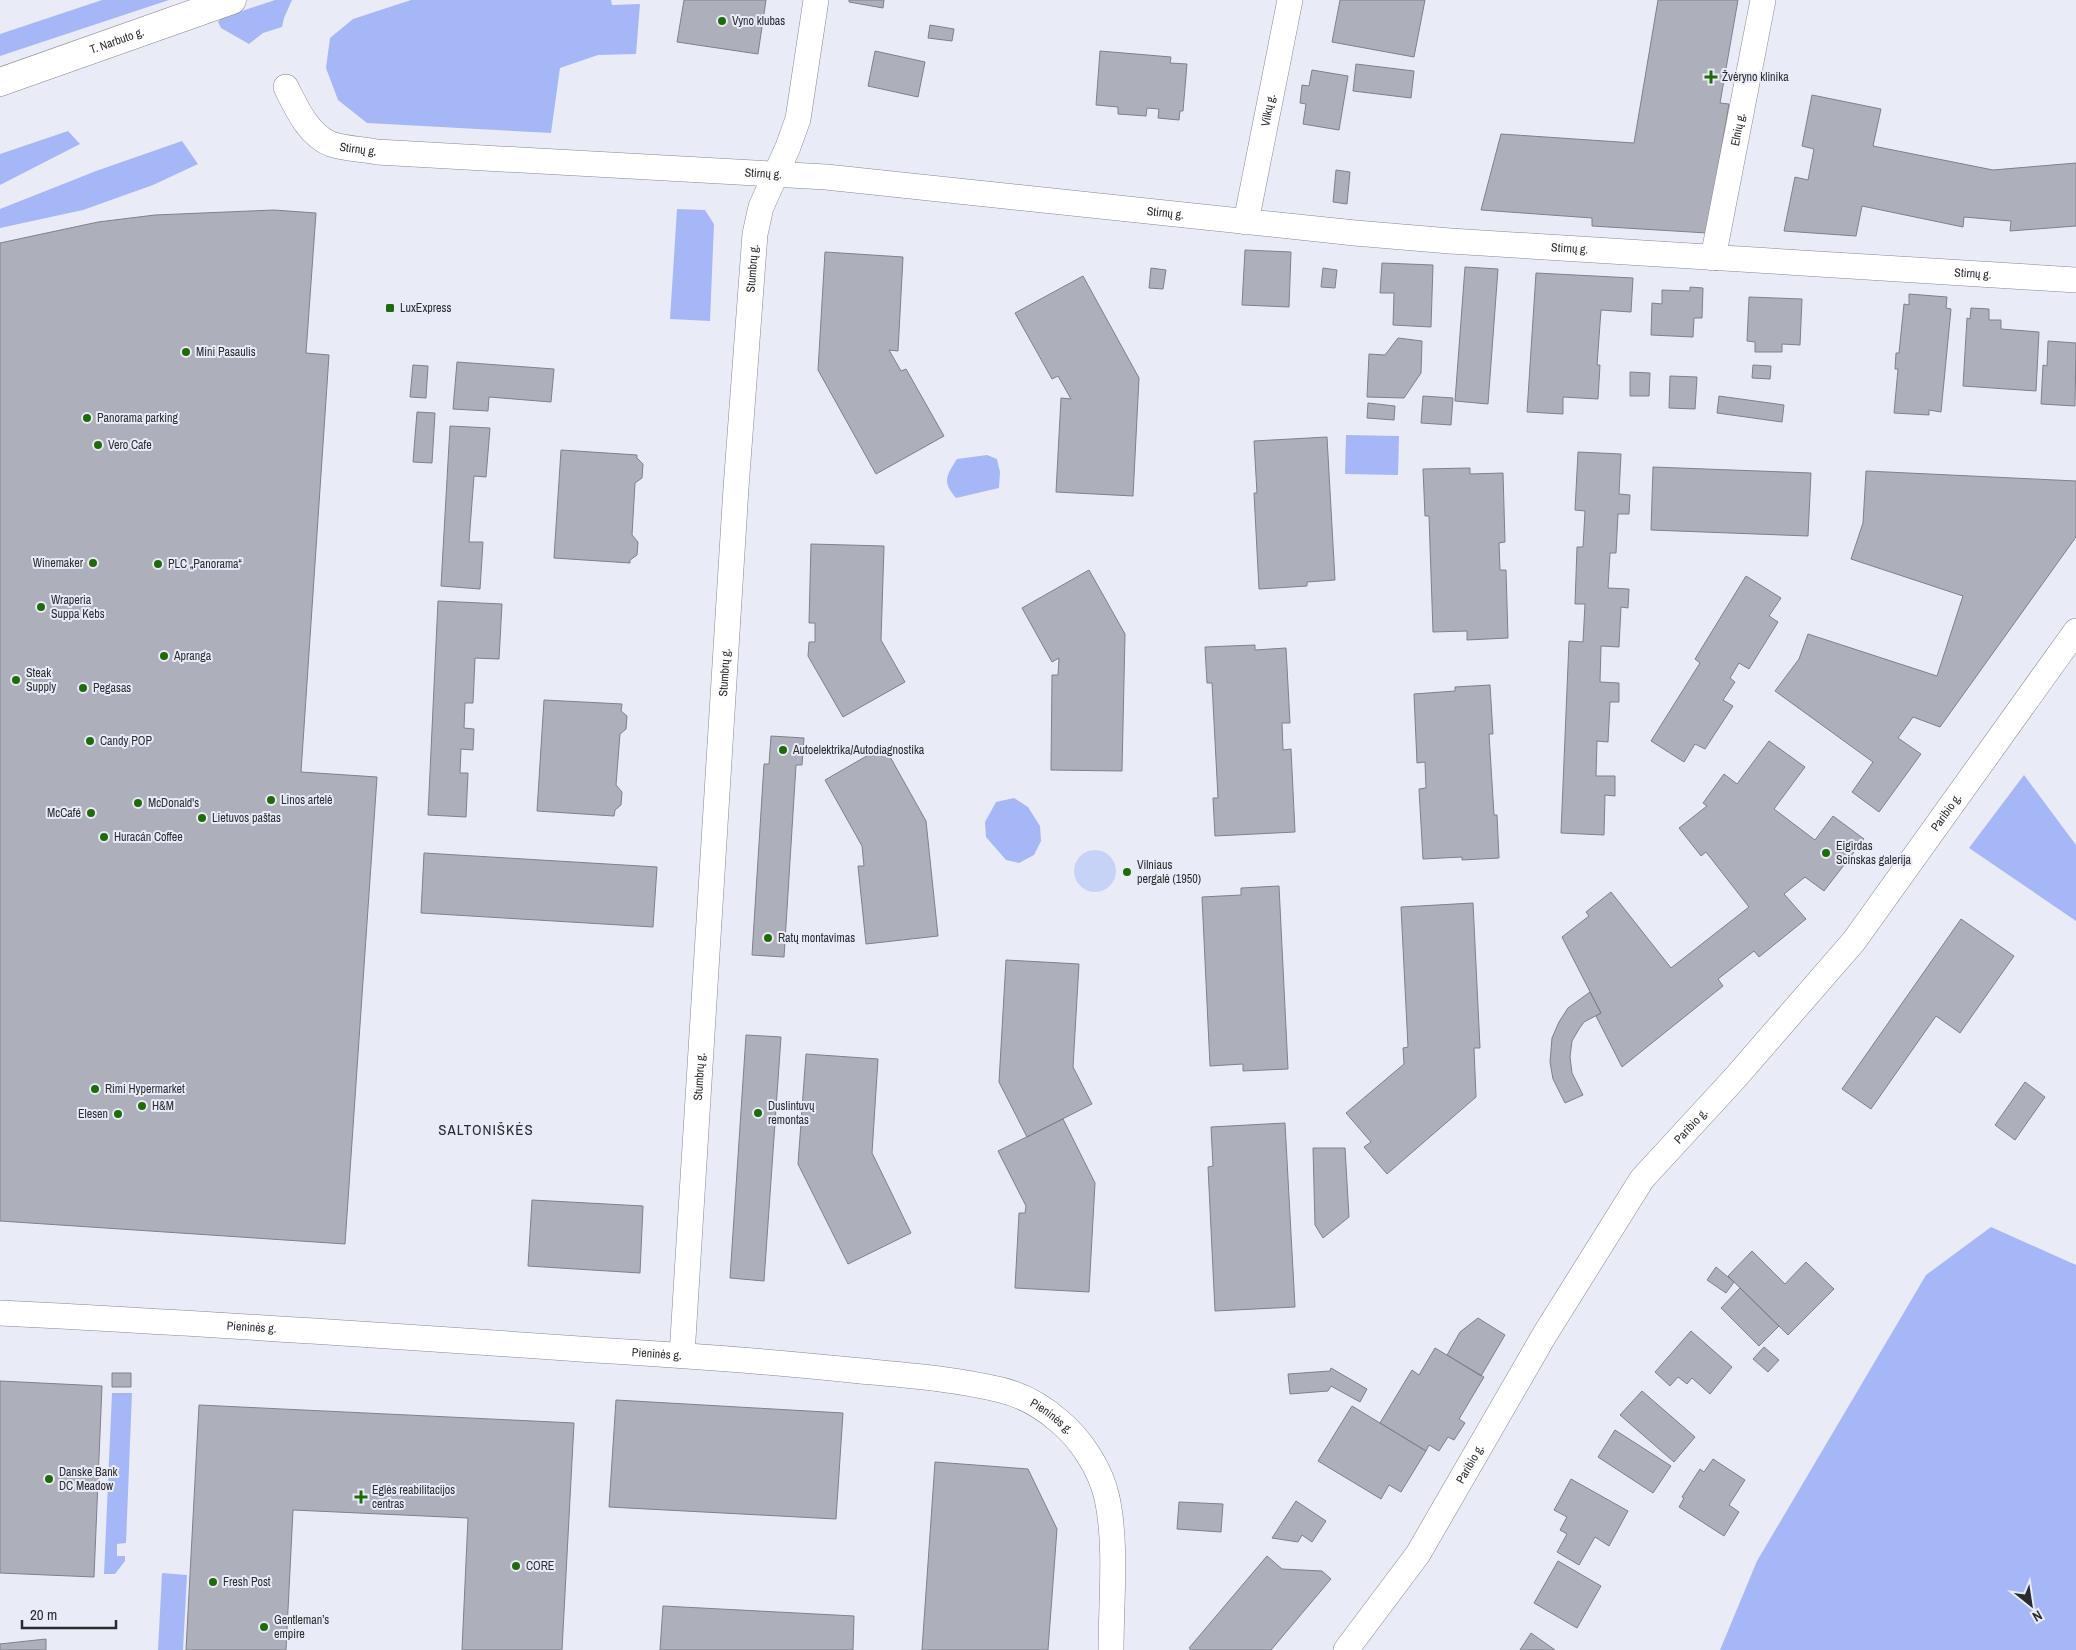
<svg xmlns="http://www.w3.org/2000/svg" width="2076" height="1650" font-family="'Archivo Narrow',sans-serif">
	<rect width="100%" height="100%" fill="#e9ecf6"/>
	<path fill="#a6b7f7" d="M 102,0 L 169,0 L 0,56 L 0,34 Z
		M 275,0 L 292,0 L 284,18 L 282,27 L 263,33 L 249,44 L 221,28 L 218,22 L 221,18 Z
		M 411,0 L 611,0 L 612,5 L 640,4 L 636,54 L 598,55 L 560,68 L 551,133 L 367,123 L 338,100 L 326,68 L 330,38 L 353,19 Z
		M 68,131 L 80,144 L 0,185 L 0,154 Z
		M 182,141 L 198,164 L 153,185 L 83,210 L 0,228 L 0,209 L 96,171 Z
		M 677,209 L 705,210 L 714,224 L 710,321 L 670,319 Z
		M 1346,435 L 1399,436 L 1398,475 L 1345,474 Z
		M 987,455 L 997,459 L 1000,472 L 999,488 L 956,498 C 942,482 946,476 957,459 Z
		M 2024,775 L 2076,845 L 2076,921 L 1969,848 Z
		M 1014,798 L 1028,807 L 1040,826 L 1041,841 L 1034,855 L 1019,863 L 1006,860 L 986,837 L 985,822 L 996,802 Z
		M 1991,1227 L 2076,1265 L 2076,1650 L 1720,1650 L 1757,1561 L 1926,1275 Z
		M 112,1393 L 132,1393 L 126,1543 L 117,1544 L 117,1556 L 125,1556 L 125,1561 L 115,1574 L 104,1574 Z
		M 162,1573 L 187,1575 L 183,1650 L 158,1650 Z"/>
	<path fill="#c7d2f7" d="M1074 871a21 21 0 1 1 42 0a21 21 0 1 1-42 0Z"/>
	<path fill="#adb0ba" stroke="#7e818a" d="M 684,0 L 766,0 L 758,54 L 677,42 Z
		M 849,0 L 884,0 L 883,8 L 849,2 Z
		M 1340,0 L 1425,0 L 1414,57 L 1332,42 Z
		M 1658,0 L 1738,0 L 1720,103 L 1729,104 L 1707,233 L 1592,226 L 1592,218 L 1481,210 L 1501,134 L 1634,143 Z
		M 930,25 L 954,29 L 952,41 L 928,38 Z
		M 875,51 L 925,62 L 918,97 L 868,86 Z
		M 1100,51 L 1171,57 L 1170,63 L 1187,64 L 1183,111 L 1180,111 L 1179,120 L 1158,118 L 1159,109 L 1147,108 L 1146,116 L 1118,114 L 1118,107 L 1096,105 Z
		M 1356,64 L 1414,71 L 1411,98 L 1353,91 Z
		M 1312,70 L 1348,76 L 1339,130 L 1303,124 L 1306,104 L 1300,103 L 1302,85 L 1309,86 Z
		M 1812,95 L 1881,109 L 1873,146 L 1993,170 L 2076,163 L 2076,226 L 2010,231 L 2011,221 L 1964,217 L 1963,227 L 1862,206 L 1856,236 L 1784,231 L 1795,177 L 1808,180 L 1814,149 L 1802,146 Z
		M 1336,170 L 1350,172 L 1347,204 L 1333,202 Z
		M 274,210 L 316,213 L 306,353 L 329,355 L 301,772 L 377,777 L 345,1244 L 0,1221 L 0,243 L 98,222 L 155,215 Z
		M 1245,250 L 1291,252 L 1289,307 L 1242,305 Z
		M 825,252 L 903,257 L 898,351 L 889,350 L 901,371 L 906,369 L 944,436 L 876,474 L 818,370 Z
		M 1382,263 L 1433,265 L 1431,327 L 1393,325 L 1394,293 L 1380,293 Z
		M 1465,267 L 1498,269 L 1488,404 L 1455,401 Z
		M 1151,268 L 1166,270 L 1163,289 L 1149,288 Z
		M 1323,268 L 1337,270 L 1335,288 L 1321,287 Z
		M 1536,273 L 1633,278 L 1631,312 L 1601,310 L 1597,365 L 1600,365 L 1598,399 L 1563,397 L 1563,414 L 1527,412 Z
		M 1083,276 L 1139,378 L 1133,496 L 1056,492 L 1061,398 L 1071,399 L 1058,376 L 1052,379 L 1015,313 Z
		M 1690,287 L 1703,288 L 1702,318 L 1694,318 L 1693,337 L 1651,335 L 1652,303 L 1662,304 L 1662,290 L 1690,291 Z
		M 1909,294 L 1947,297 L 1946,308 L 1951,309 L 1941,412 L 1929,410 L 1929,415 L 1894,413 L 1898,369 L 1895,369 L 1896,353 L 1899,353 L 1904,304 L 1909,305 Z
		M 1749,297 L 1802,299 L 1800,345 L 1782,344 L 1782,352 L 1755,352 L 1755,342 L 1747,341 Z
		M 1971,308 L 1989,309 L 1989,320 L 2001,320 L 2001,329 L 2039,332 L 2036,391 L 1963,386 L 1967,318 L 1970,319 Z
		M 1398,338 L 1422,341 L 1421,373 L 1404,398 L 1367,397 L 1369,354 L 1385,355 Z
		M 2048,341 L 2076,343 L 2075,406 L 2041,404 L 2043,365 L 2047,366 Z
		M 457,362 L 554,369 L 551,402 L 489,397 L 488,411 L 453,409 Z
		M 413,365 L 428,366 L 426,398 L 410,397 Z
		M 1753,365 L 1771,366 L 1770,379 L 1752,378 Z
		M 1630,372 L 1650,373 L 1649,396 L 1630,396 Z
		M 1670,376 L 1697,377 L 1695,409 L 1669,408 Z
		M 1423,396 L 1453,398 L 1451,425 L 1421,423 Z
		M 1719,396 L 1784,405 L 1782,422 L 1717,413 Z
		M 1368,403 L 1395,406 L 1394,420 L 1367,418 Z
		M 417,412 L 435,413 L 432,463 L 413,462 Z
		M 450,426 L 490,428 L 486,477 L 474,476 L 469,542 L 483,542 L 480,589 L 441,586 Z
		M 1327,437 L 1335,580 L 1307,582 L 1307,586 L 1259,589 L 1254,493 L 1257,493 L 1254,441 Z
		M 561,450 L 637,455 L 637,458 L 643,464 L 642,478 L 635,483 L 632,535 L 638,542 L 637,555 L 630,560 L 630,563 L 554,558 Z
		M 1578,452 L 1621,454 L 1619,494 L 1630,495 L 1629,514 L 1618,514 L 1616,553 L 1610,553 L 1608,588 L 1629,589 L 1628,608 L 1621,607 L 1619,647 L 1601,646 L 1600,682 L 1619,683 L 1619,702 L 1610,702 L 1608,742 L 1597,741 L 1596,776 L 1615,776 L 1615,796 L 1605,795 L 1604,835 L 1561,833 L 1569,641 L 1583,642 L 1585,604 L 1575,604 L 1577,547 L 1583,547 L 1585,511 L 1575,510 Z
		M 1653,467 L 1811,473 L 1808,536 L 1651,530 Z
		M 1470,468 L 1470,474 L 1503,473 L 1505,542 L 1499,543 L 1500,570 L 1506,570 L 1508,638 L 1467,640 L 1467,631 L 1433,632 L 1429,516 L 1425,516 L 1423,469 Z
		M 1866,471 L 2076,481 L 2076,537 L 1940,727 L 1913,717 L 1898,738 L 1921,754 L 1879,812 L 1852,792 L 1873,762 L 1775,691 L 1799,659 L 1808,634 L 1937,676 L 1963,596 L 1851,559 L 1863,523 Z
		M 811,544 L 884,546 L 881,640 L 905,682 L 843,717 L 808,656 L 809,642 L 815,642 L 815,623 L 809,623 Z
		M 1089,570 L 1125,634 L 1122,771 L 1051,770 L 1052,675 L 1058,675 L 1059,658 L 1052,662 L 1022,608 Z
		M 1746,576 L 1781,598 L 1769,616 L 1778,622 L 1749,669 L 1739,663 L 1730,678 L 1735,682 L 1723,700 L 1733,706 L 1705,749 L 1695,744 L 1684,762 L 1651,741 L 1700,663 L 1695,659 Z
		M 438,601 L 502,604 L 499,659 L 475,658 L 473,703 L 465,703 L 464,728 L 474,729 L 473,750 L 461,749 L 460,773 L 468,773 L 466,817 L 428,815 Z
		M 1255,645 L 1255,650 L 1286,648 L 1290,723 L 1282,723 L 1283,750 L 1291,749 L 1295,832 L 1215,836 L 1213,798 L 1218,798 L 1212,683 L 1207,683 L 1205,647 Z
		M 1490,685 L 1493,734 L 1489,734 L 1494,815 L 1497,815 L 1499,858 L 1462,860 L 1462,857 L 1423,859 L 1419,789 L 1426,788 L 1425,762 L 1417,763 L 1414,694 L 1455,691 L 1455,687 Z
		M 544,700 L 622,704 L 621,711 L 627,716 L 626,729 L 620,734 L 616,785 L 622,792 L 621,805 L 615,810 L 614,816 L 537,811 Z
		M 771,736 L 804,738 L 802,765 L 796,765 L 784,957 L 752,955 L 764,764 L 769,764 Z
		M 1769,741 L 1805,767 L 1774,809 L 1815,840 L 1833,816 L 1864,839 L 1824,891 L 1805,877 L 1784,894 L 1806,919 L 1759,957 L 1754,951 L 1718,979 L 1723,986 L 1622,1067 L 1596,1016 L 1601,1013 L 1562,937 L 1589,916 L 1586,912 L 1611,892 L 1671,968 L 1749,907 L 1706,852 L 1701,856 L 1679,828 L 1707,806 L 1703,803 L 1724,774 L 1737,784 Z
		M 884,746 L 926,821 L 938,936 L 866,944 L 858,866 L 864,866 L 862,846 L 825,780 Z
		M 424,853 L 657,867 L 653,927 L 421,913 Z
		M 1279,886 L 1288,1069 L 1243,1071 L 1243,1064 L 1210,1066 L 1202,897 L 1241,895 L 1241,888 Z
		M 1473,903 L 1480,1048 L 1474,1048 L 1476,1097 L 1387,1174 L 1364,1147 L 1371,1142 L 1346,1113 L 1404,1064 L 1403,1048 L 1408,1047 L 1401,907 Z
		M 1961,919 L 2014,956 L 1960,1033 L 1936,1016 L 1871,1109 L 1842,1089 Z
		M 1006,960 L 1079,964 L 1073,1067 L 1092,1104 L 1027,1137 L 999,1082 Z
		M 1590,992 L 1601,1013 L 1584,1022 L 1579,1029 L 1572,1041 L 1570,1057 L 1572,1073 L 1583,1095 L 1565,1103 L 1553,1079 L 1550,1062 L 1552,1038 L 1559,1022 L 1568,1008 Z
		M 746,1035 L 781,1037 L 764,1281 L 730,1278 Z
		M 806,1054 L 878,1059 L 872,1153 L 911,1233 L 848,1264 L 798,1164 Z
		M 2025,1082 L 2045,1097 L 2015,1140 L 1995,1125 Z
		M 1063,1119 L 1095,1183 L 1089,1292 L 1015,1288 L 1019,1213 L 1025,1213 L 1026,1206 L 998,1151 Z
		M 1285,1123 L 1295,1307 L 1215,1311 L 1208,1167 L 1213,1166 L 1211,1127 Z
		M 1313,1148 L 1345,1148 L 1349,1217 L 1323,1238 L 1315,1225 Z
		M 532,1200 L 643,1206 L 640,1273 L 528,1266 Z
		M 1752,1251 L 1785,1284 L 1806,1262 L 1834,1289 L 1788,1335 L 1728,1276 Z
		M 1716,1267 L 1734,1282 L 1726,1293 L 1707,1280 Z
		M 1740,1288 L 1779,1326 L 1759,1346 L 1721,1308 Z
		M 1478,1318 L 1505,1335 L 1481,1376 L 1447,1355 L 1460,1332 Z
		M 1691,1331 L 1732,1367 L 1710,1394 L 1692,1378 L 1687,1384 L 1678,1377 L 1670,1386 L 1655,1372 Z
		M 1764,1347 L 1779,1360 L 1768,1372 L 1753,1359 Z
		M 1435,1348 L 1484,1377 L 1459,1419 L 1465,1423 L 1454,1440 L 1448,1437 L 1439,1451 L 1429,1445 L 1426,1451 L 1380,1423 L 1412,1370 L 1419,1375 Z
		M 1331,1368 L 1367,1389 L 1360,1402 L 1331,1386 L 1328,1391 L 1290,1394 L 1288,1374 L 1330,1371 Z
		M 112,1373 L 131,1373 L 131,1387 L 112,1387 Z
		M 0,1381 L 102,1386 L 94,1577 L 0,1573 Z
		M 1642,1391 L 1695,1437 L 1674,1462 L 1620,1415 Z
		M 616,1400 L 843,1413 L 836,1519 L 609,1507 Z
		M 199,1405 L 574,1423 L 562,1650 L 462,1650 L 468,1518 L 293,1510 L 286,1650 L 186,1650 Z
		M 1352,1406 L 1426,1451 L 1401,1492 L 1389,1485 L 1381,1499 L 1318,1461 Z
		M 1615,1430 L 1671,1466 L 1653,1493 L 1598,1457 Z
		M 1713,1459 L 1745,1480 L 1729,1505 L 1739,1512 L 1724,1536 L 1679,1507 L 1684,1498 L 1682,1497 L 1700,1469 L 1704,1472 Z
		M 935,1462 L 1028,1469 L 1057,1529 L 1048,1650 L 922,1650 Z
		M 1571,1479 L 1628,1511 L 1609,1546 L 1595,1537 L 1579,1565 L 1557,1552 L 1567,1534 L 1560,1530 L 1567,1517 L 1554,1510 Z
		M 1296,1501 L 1326,1521 L 1312,1542 L 1302,1535 L 1298,1542 L 1272,1538 Z
		M 1179,1502 L 1223,1504 L 1221,1532 L 1177,1529 Z
		M 1267,1556 L 1282,1569 L 1322,1571 L 1331,1579 L 1271,1650 L 1191,1650 L 1189,1648 Z
		M 1558,1561 L 1601,1586 L 1577,1628 L 1534,1603 Z
		M 663,1606 L 854,1616 L 853,1650 L 660,1650 Z
		M 1531,1633 L 1555,1650 L 1520,1650 Z
		M 46,1639 L 46,1650 L 0,1650 L 0,1644 Z"/>
	<g fill="none" stroke-linecap="round" stroke-linejoin="round">
		<defs>
			<g id="minor">
				<path id="s1" d="M 286,87 C 296,107 308,135 331,144 C 345,149 363,149 377,152 L 826,177 L 1355,233 L 1450,241 L 2076,280"/>
				<path id="s2" d="M 1246,222 L 1290,0"/>
				<path id="s3" d="M 1713,258 L 1763,0"/>
				<path id="s4" d="M 0,1313 C 198,1323 396,1336 594,1350 C 680,1355 765,1361 851,1370 C 901,1375 952,1378 1001,1390 C 1022,1395 1043,1407 1059,1421 C 1081,1439 1101,1470 1107,1498 C 1117,1544 1111,1603 1111,1650"/>
				<path id="s5" d="M 682,1355 L 736,488 L 755,234 L 761,207 L 788,147 L 798,119 L 816,0"/>
				<path id="s6" d="M 1346,1650 L 1418,1554 L 1545,1334 L 1642,1179 L 1735,1078 L 1854,941 L 2076,631"/>
			</g>
			<g id="primary">
				<path id="s7" d="M 0,82 L 232,0"/>
			</g>
		</defs>
		<use href="#minor" stroke="#858891" stroke-width="26"/>
		<use href="#primary" stroke="#858891" stroke-width="29"/>
		<use href="#minor" stroke="#fff" stroke-width="25"/>
		<use href="#primary" stroke="#fff" stroke-width="28"/>
	</g>
	<g fill="#1f6b0c" stroke="#e9ecf6" stroke-width="2">
		<circle cx="722" cy="21" r="5"/>
		<path d="M1708.5 69.5h5v5h5v5h-5v5h-5v-5h-5v-5h5z"/>
		<rect x="385" y="303" width="10" height="10" rx="2.5"/>
		<circle cx="186" cy="352" r="5"/>
		<circle cx="87" cy="418" r="5"/>
		<circle cx="98" cy="445" r="5"/>
		<circle cx="93" cy="563" r="5"/>
		<circle cx="158" cy="564" r="5"/>
		<circle cx="41" cy="607" r="5"/>
		<circle cx="164" cy="656" r="5"/>
		<circle cx="16" cy="680" r="5"/>
		<circle cx="83" cy="688" r="5"/>
		<circle cx="90" cy="741" r="5"/>
		<circle cx="783" cy="750" r="5"/>
		<circle cx="271" cy="800" r="5"/>
		<circle cx="138" cy="803" r="5"/>
		<circle cx="91" cy="813" r="5"/>
		<circle cx="202" cy="818" r="5"/>
		<circle cx="104" cy="837" r="5"/>
		<circle cx="1826" cy="853" r="5"/>
		<circle cx="1127" cy="872" r="5"/>
		<circle cx="768" cy="938" r="5"/>
		<circle cx="95" cy="1089" r="5"/>
		<circle cx="142" cy="1106" r="5"/>
		<circle cx="758" cy="1113" r="5"/>
		<circle cx="118" cy="1114" r="5"/>
		<circle cx="49" cy="1479" r="5"/>
		<path d="M358.5 1489.5h5v5h5v5h-5v5h-5v-5h-5v-5h5z"/>
		<circle cx="516" cy="1566" r="5"/>
		<circle cx="213" cy="1582" r="5"/>
		<circle cx="264" cy="1627" r="5"/>
	</g>
	<g text-anchor="middle" stroke-width="4" stroke-linejoin="round" paint-order="stroke">
		<g font-size="12" fill="#2a2b2f" stroke="#e9ecf6" text-anchor="start">
			<text x="732" y="25">Vyno klubas</text>
			<text x="1722" y="81">Žvėryno klinika</text>
			<text x="400" y="312">LuxExpress</text>
			<text x="196" y="356">Mini Pasaulis</text>
			<text x="97" y="422">Panorama parking</text>
			<text x="108" y="449">Vero Cafe</text>
			<text x="83" y="567" text-anchor="end">Winemaker</text>
			<text x="168" y="568">PLC „Panorama“</text>
			<text x="51" y="604">Wraperia<tspan x="51" dy="14">Suppa Kebs</tspan></text>
			<text x="174" y="660">Apranga</text>
			<text x="26" y="677">Steak<tspan x="26" dy="14">Supply</tspan></text>
			<text x="93" y="692">Pegasas</text>
			<text x="100" y="745">Candy POP</text>
			<text x="793" y="754">Autoelektrika/Autodiagnostika</text>
			<text x="281" y="804">Linos artelė</text>
			<text x="148" y="807">McDonald's</text>
			<text x="81" y="817" text-anchor="end">McCafé</text>
			<text x="212" y="822">Lietuvos paštas</text>
			<text x="114" y="841">Huracán Coffee</text>
			<text x="1836" y="850">Eigirdas<tspan x="1836" dy="14">Scinskas galerija</tspan></text>
			<text x="1137" y="869">Vilniaus<tspan x="1137" dy="14">pergalė (1950)</tspan></text>
			<text x="778" y="942">Ratų montavimas</text>
			<text x="105" y="1093">Rimi Hypermarket</text>
			<text x="152" y="1110">H&amp;M</text>
			<text x="768" y="1110">Duslintuvų<tspan x="768" dy="14">remontas</tspan></text>
			<text x="108" y="1118" text-anchor="end">Elesen</text>
			<text x="59" y="1476">Danske Bank<tspan x="59" dy="14">DC Meadow</tspan></text>
			<text x="372" y="1494">Eglės reabilitacijos<tspan x="372" dy="14">centras</tspan></text>
			<text x="526" y="1570">CORE</text>
			<text x="223" y="1586">Fresh Post</text>
			<text x="274" y="1624">Gentleman’s<tspan x="274" dy="14">empire</tspan></text>
		</g>
		<g font-size="12" fill="#2a2b2f" stroke="#e9ecf6">
			<text dy="4" stroke="none"><textPath href="#s7" startOffset="124">T. Narbuto g.</textPath></text>
			<text dy="4" stroke="none"><textPath href="#s2" startOffset="114">Vilkų g.</textPath></text>
			<text dy="4" stroke="none"><textPath href="#s3" startOffset="131">Elnių g.</textPath></text>
			<text dy="4" stroke="none"><textPath href="#s1" startOffset="102">Stirnų g.</textPath></text>
			<text dy="4" stroke="none"><textPath href="#s1" startOffset="508">Stirnų g.</textPath></text>
			<text dy="4" stroke="none"><textPath href="#s1" startOffset="912">Stirnų g.</textPath></text>
			<text dy="4" stroke="none"><textPath href="#s1" startOffset="1318">Stirnų g.</textPath></text>
			<text dy="4" stroke="none"><textPath href="#s5" startOffset="1089">Stumbrų g.</textPath></text>
			<text dy="4" stroke="none"><textPath href="#s1" startOffset="1722">Stirnų g.</textPath></text>
			<text dy="4" stroke="none"><textPath href="#s5" startOffset="684">Stumbrų g.</textPath></text>
			<text dy="4" stroke="none"><textPath href="#s6" startOffset="1034">Paribio g.</textPath></text>
			<text dy="4" stroke="none"><textPath href="#s5" startOffset="279">Stumbrų g.</textPath></text>
			<text dy="4" stroke="none"><textPath href="#s6" startOffset="629">Paribio g.</textPath></text>
			<text dy="4" stroke="none"><textPath href="#s4" startOffset="252">Pieninės g.</textPath></text>
			<text dy="4" stroke="none"><textPath href="#s4" startOffset="658">Pieninės g.</textPath></text>
			<text dy="4" stroke="none"><textPath href="#s4" startOffset="1062">Pieninės g.</textPath></text>
			<text dy="4" stroke="none"><textPath href="#s6" startOffset="224">Paribio g.</textPath></text>
		</g>
		<g font-size="15" letter-spacing="1" fill="#2a2b2f" stroke="#e9ecf6">
			<text x="486" y="1135">SALTONIŠKĖS</text>
		</g>
	</g>
	<g transform="translate(2031 1605) rotate(150)" stroke="#e9ecf6" stroke-width="4" paint-order="stroke">
	<path d="M0-4L9 19L0 12L-9 19Z" fill="#2a2b2f"/>
	<text y="-8" font-size="14" font-weight="bold" text-anchor="middle" fill="#2a2b2f">N</text>
	</g>
	<path d="M22 1620v8h94v-8" fill="none" stroke="#2a2b2f" stroke-width="2.5"/>
	<text x="30" y="1620" font-size="15" fill="#2a2b2f" stroke="#e9ecf6" stroke-width="4" paint-order="stroke">20 m</text>
</svg>
